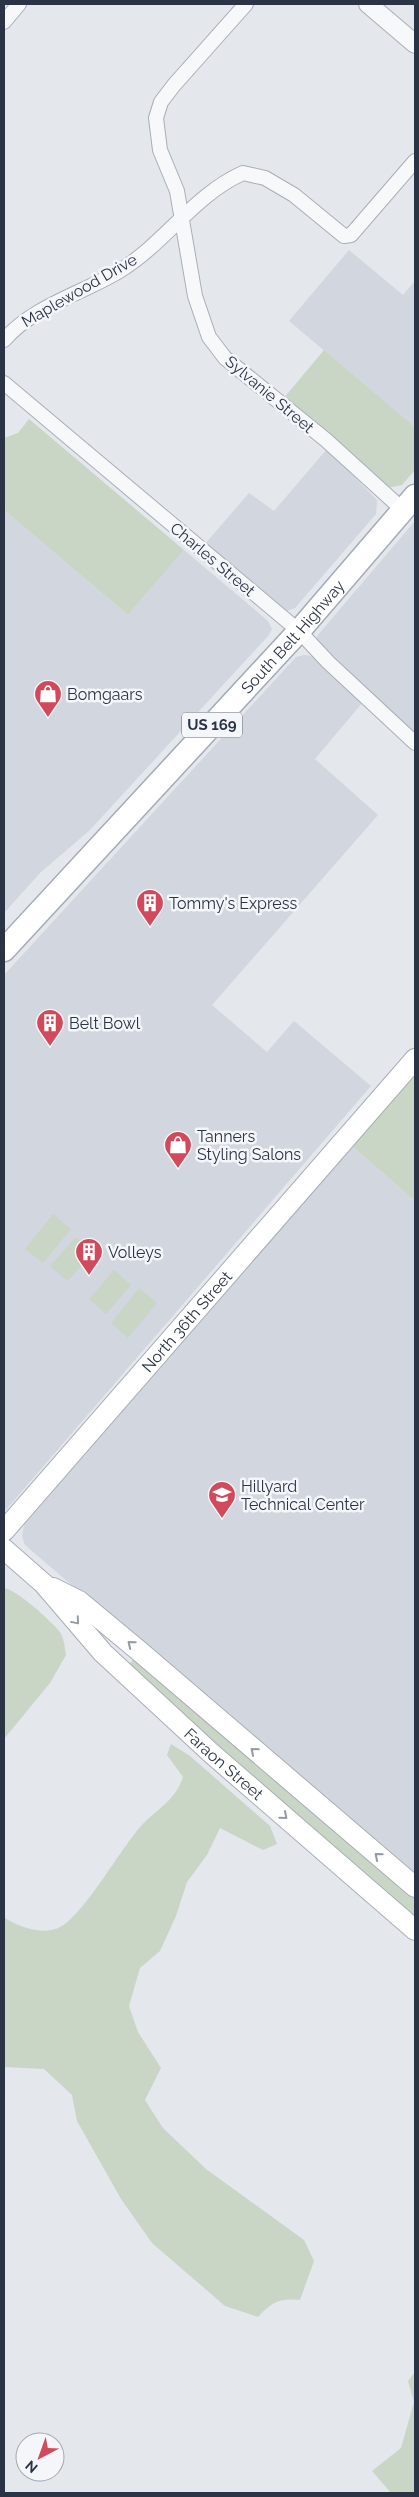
<svg xmlns="http://www.w3.org/2000/svg" width="419" height="2497" font-family="Raleway,sans-serif">
	<rect width="100%" height="100%" fill="#e4e7ec"/>
	<path fill="#d2d6de" d="M 349,250 L 403,295 L 415,281 L 415,427 L 289,321 Z
		M 327,449 L 377,500 L 376,514 L 295,608 L 287,611 L 280,609 L 204,545 L 249,493 L 274,511 Z
		M 4,510 L 128,615 L 184,550 L 268,621 L 272,629 L 268,636 L 90,830 L 40,873 L 4,913 Z
		M 415,521 L 415,737 L 367,693 L 317,641 L 317,636 Z
		M 304,655 L 312,656 L 321,664 L 363,702 L 315,759 L 378,815 L 212,1005 L 267,1052 L 294,1021 L 371,1086 L 4,1512 L 4,975 L 296,657 Z
		M 352,1146 L 415,1201 L 415,1880 L 25,1545 L 22,1536 L 24,1525 L 34,1513 Z"/>
	<path fill="#c9d6c5" d="M 324,350 L 415,427 L 415,470 L 402,485 L 387,488 L 283,399 Z
		M 29,419 L 184,550 L 128,615 L 4,510 L 4,438 L 18,433 Z
		M 415,1073 L 415,1201 L 352,1146 Z
		M 53,1214 L 71,1229 L 43,1263 L 25,1249 Z
		M 76,1237 L 93,1252 L 68,1281 L 50,1266 Z
		M 114,1270 L 131,1285 L 106,1314 L 89,1299 Z
		M 139,1288 L 157,1303 L 128,1338 L 111,1323 Z
		M 4,1588 C 16,1589 51,1621 60,1632 C 64,1638 65,1648 66,1655 L 50,1683 L 4,1739 Z
		M 135,1657 L 415,1897 L 415,1918 L 127,1667 Z
		M 171,1744 L 190,1756 L 270,1826 L 277,1844 L 263,1850 L 220,1828 L 207,1855 L 187,1882 L 176,1916 L 160,1951 L 140,1968 L 129,2006 L 138,2032 L 161,2068 L 145,2100 L 163,2128 L 206,2169 L 304,2240 L 314,2261 L 300,2300 C 279,2298 272,2302 258,2317 L 225,2306 L 152,2243 L 121,2199 L 77,2121 L 72,2095 L 44,2069 L 4,2067 L 4,1917 C 17,1927 42,1935 58,1928 C 81,1920 122,1846 142,1825 C 159,1807 175,1801 183,1777 L 167,1755 Z
		M 415,2372 L 415,2493 L 391,2493 L 372,2471 L 401,2448 L 414,2402 L 408,2381 Z"/>
	<g fill="none" stroke-linecap="round" stroke-linejoin="round">
		<defs>
			<path id="minor" d="M 246,4 L 174,85 L 161,102 L 156,118 L 160,150 L 177,191 L 195,296 L 209,337 L 225,358 L 326,440 L 403,510
				M 4,22 L 19,4
				M 4,340 C 35,305 82,294 121,270 C 166,242 194,195 243,173 L 265,178 L 294,195 L 344,236 L 351,235 L 415,161
				M 4,383 L 299,631 L 328,662 L 415,743"/>
			<path id="tertiary" d="M 368,4 L 415,44"/>
			<g id="secondary">
				<path id="s1" d="M 4,1531 L 415,1059"/>
				<path id="s2" d="M 4,1549 L 44,1584 L 103,1653 L 211,1753 L 415,1930"/>
				<path d="M 53,1588 L 79,1601 L 138,1650 L 415,1887"/>
			</g>
			<g id="primary">
				<path id="s3" d="M 4,950 L 299,631 L 415,496"/>
			</g>
		</defs>
		<use href="#minor" stroke="#a9aeb7" stroke-width="16"/>
		<use href="#tertiary" stroke="#a9aeb7" stroke-width="20"/>
		<use href="#secondary" stroke="#a9aeb7" stroke-width="22"/>
		<use href="#primary" stroke="#a3abb8" stroke-width="25"/>
		<use href="#minor" stroke="#f7f8fa" stroke-width="14"/>
		<use href="#tertiary" stroke="#f7f8fa" stroke-width="18"/>
		<use href="#secondary" stroke="#fff" stroke-width="20"/>
		<use href="#primary" stroke="#fff" stroke-width="22"/>
	</g>
	<defs><path id="oneway-chevron" d="M-2-3.5L2.5 0L-2 3.5" fill="none" stroke-width="1.6" stroke-linecap="round" stroke-linejoin="round" transform="scale(1.25)"/></defs>
	<g stroke="#959aa2">
		<use href="#oneway-chevron" transform="translate(76 1621) rotate(50)"/>
		<use href="#oneway-chevron" transform="translate(131 1644) rotate(-141)"/>
		<use href="#oneway-chevron" transform="translate(254 1751) rotate(-139)"/>
		<use href="#oneway-chevron" transform="translate(284 1816) rotate(41)"/>
		<use href="#oneway-chevron" transform="translate(378 1856) rotate(-140)"/>
	</g>
	<defs>
		<symbol id="shop-pin" viewBox="-11 -11 22 30"><path d="M0 17L-7.5 6A9.5 9.5 0 1 1 7.5 6Z" fill="#d1495b" stroke="#f4f6f9"/><path d="M-5-2.5h2.3a2.7 3.5 0 0 1 5.4 0H5L5.5 6h-11ZM-1.5-2.5h3a1.5 2.3 0 0 0-3 0Z" fill="#fff"/></symbol>
		<symbol id="building-pin" viewBox="-11 -11 22 30"><path d="M0 17L-7.5 6A9.5 9.5 0 1 1 7.5 6Z" fill="#d1495b" stroke="#f4f6f9"/><path d="M-4-6H4V6H1V3H-1V6H-4ZM-2.5-4.3h1.7v1.8h-1.7ZM.8-4.3h1.7v1.8H.8ZM-2.5-1h1.7V.8h-1.7ZM.8-1h1.7V.8H.8Z" fill="#fff"/></symbol>
		<symbol id="school-pin" viewBox="-11 -11 22 30"><path d="M0 17L-7.5 6A9.5 9.5 0 1 1 7.5 6Z" fill="#d1495b" stroke="#f4f6f9"/><path d="M0-5L7-2L0 1L-7-2ZM-4 1L0 2.5L4 1V4Q0 6-4 4Z" fill="#fff"/></symbol>
	</defs>
	<g fill-rule="evenodd">
		<use href="#shop-pin" x="32" y="678" width="32" height="43"/>
		<use href="#building-pin" x="134" y="887" width="32" height="43"/>
		<use href="#building-pin" x="34" y="1007" width="32" height="43"/>
		<use href="#shop-pin" x="162" y="1129" width="32" height="43"/>
		<use href="#building-pin" x="73" y="1236" width="32" height="43"/>
		<use href="#school-pin" x="206" y="1479" width="32" height="43"/>
	</g>
	<g text-anchor="middle" stroke-width="5" stroke-linejoin="round" paint-order="stroke">
		<rect fill="#f4f6f9" stroke="#676e7b" stroke-width="1" x="182" y="712.5" width="60" height="25" rx="4"/>
		<g font-size="15" font-weight="bold" fill="#2b3445">
			<text x="212" y="730">US 169</text>
		</g>
		<g font-size="16" fill="#2b3445" stroke="#f4f6f9">
			<text transform="translate(79 290) rotate(-30)" y="6">Maplewood Drive</text>
			<text transform="translate(270 394) rotate(40)" y="6">Sylvanie Street</text>
			<text transform="translate(213 559) rotate(40)" y="6">Charles Street</text>
			<text dy="6" stroke="none"><textPath href="#s3" startOffset="426">South Belt Highway</textPath></text>
			<text dy="6" stroke="none"><textPath href="#s1" startOffset="278">North 36th Street</textPath></text>
			<text dy="6" stroke="none"><textPath href="#s2" startOffset="308">Faraon Street</textPath></text>
		</g>
		<g font-size="16" fill="#2b3445" stroke="#f4f6f9" text-anchor="start">
			<text x="67" y="700">Bomgaars</text>
			<text x="169" y="909">Tommy's Express</text>
			<text x="69" y="1029">Belt Bowl</text>
			<text x="197" y="1142">Tanners<tspan x="197" dy="18">Styling Salons</tspan></text>
			<text x="108" y="1258">Volleys</text>
			<text x="241" y="1492">Hillyard<tspan x="241" dy="18">Technical Center</tspan></text>
		</g>
	</g>
	<rect width="419" height="2497" fill="none" stroke="#2b3445" stroke-width="10"/>
	<g transform="translate(40 2457) rotate(221)"><circle r="24" fill="#f4f6f9" stroke="#a4a8b1"/>
	<path d="M0-4L9 19L0 12L-9 19Z" fill="#d1495b"/>
	<text y="-8" font-size="14" font-weight="bold" text-anchor="middle" fill="#2b3445">N</text>
	</g>
</svg>
